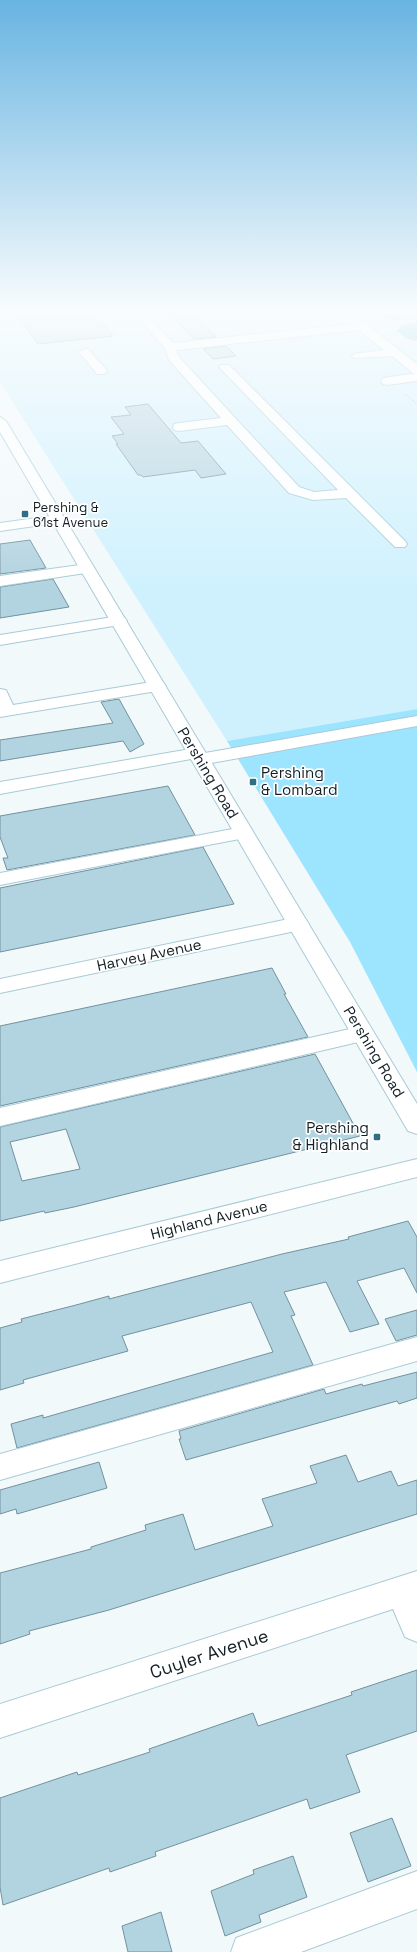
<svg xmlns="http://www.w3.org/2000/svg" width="417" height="1952" font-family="'Space Grotesk',sans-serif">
	<rect width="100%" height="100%" fill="#f2f9fb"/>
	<path fill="#cff1fe" d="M 0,314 L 417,314 L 417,709 L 227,741 L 0,382 Z"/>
	<path fill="#9de4fe" d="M 417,709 L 417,1072 L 350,942 L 227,741 Z"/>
	<path fill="#48b3d7" d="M 373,314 L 417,314 L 417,319 L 395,320 Z
		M 417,322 L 417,341 L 406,338 L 397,331 L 402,325 Z"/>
	<path fill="#b2d3e0" stroke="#73929e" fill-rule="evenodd" d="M 16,314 L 94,314 L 113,336 L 38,344 Z
		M 170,314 L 194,314 L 216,337 L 194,339 Z
		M 226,346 L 236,356 L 213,359 L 203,349 Z
		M 148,404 L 181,443 L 198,441 L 226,474 L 201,478 L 195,470 L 143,477 L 141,475 L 138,475 L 116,444 L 118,444 L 112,436 L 124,434 L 111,417 L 131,415 L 125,407 Z
		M 30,540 L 46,568 L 0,574 L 0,544 Z
		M 53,579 L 69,607 L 0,618 L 0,587 Z
		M 119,699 L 144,744 L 130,752 L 123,741 L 0,761 L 0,740 L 113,723 L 101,702 Z
		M 168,786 L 195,835 L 7,870 L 3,858 L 8,858 L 0,837 L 0,816 Z
		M 203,847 L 234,904 L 0,952 L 0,888 Z
		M 272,968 L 286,994 L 284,994 L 308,1037 L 0,1106 L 0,1026 Z
		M 315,1054 L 360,1136 L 74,1207 L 45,1213 L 44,1211 L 0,1221 L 0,1127 ZM 66,1129 L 80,1169 L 22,1181 L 10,1142 Z
		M 408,1221 L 417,1237 L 417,1293 L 404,1268 L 357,1281 L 379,1324 L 350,1332 L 326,1282 L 284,1292 L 295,1315 L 291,1316 L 313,1365 L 17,1448 L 11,1424 L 43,1415 L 43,1418 L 273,1352 L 251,1302 L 122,1336 L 128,1351 L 23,1380 L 24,1383 L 0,1390 L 0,1328 L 22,1322 L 21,1319 L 76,1305 L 109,1296 L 109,1299 L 282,1254 L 349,1239 L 348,1237 Z
		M 417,1310 L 417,1335 L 396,1341 L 385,1319 Z
		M 417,1372 L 417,1398 L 399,1404 L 397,1401 L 186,1460 L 179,1439 L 181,1439 L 179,1431 L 324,1389 L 326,1394 L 362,1384 L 363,1386 Z
		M 346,1455 L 358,1482 L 391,1471 L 398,1486 L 417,1480 L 417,1514 L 109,1610 L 29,1631 L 30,1634 L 0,1644 L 0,1573 L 91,1549 L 91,1547 L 146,1530 L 145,1525 L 183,1514 L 195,1550 L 273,1526 L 262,1499 L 317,1483 L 310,1466 Z
		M 99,1462 L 107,1488 L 17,1514 L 16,1509 L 0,1514 L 0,1490 Z
		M 417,1670 L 417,1731 L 346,1755 L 360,1792 L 310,1809 L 307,1799 L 155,1852 L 156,1856 L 110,1872 L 109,1868 L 3,1905 L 0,1887 L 0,1798 L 77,1772 L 78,1775 L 150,1752 L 149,1749 L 253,1713 L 258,1726 L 352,1695 L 351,1692 Z
		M 392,1818 L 411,1866 L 368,1882 L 350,1833 Z
		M 293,1856 L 307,1897 L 259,1915 L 261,1922 L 225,1936 L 211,1891 L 254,1874 L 253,1870 Z
		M 161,1912 L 172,1952 L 128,1952 L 122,1926 Z"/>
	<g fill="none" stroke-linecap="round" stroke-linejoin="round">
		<defs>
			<path id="minor" d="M 135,314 L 146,314 L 173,343 L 352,324 L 346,318 L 351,315 L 366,324 L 417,364 L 417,381 L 387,385 L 383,384 L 381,381 L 383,378 L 417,373 L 413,373 L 392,356 L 354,358 L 352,356 L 354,354 L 384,350 L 359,330 L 176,350 L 179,357 L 299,487 L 314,492 L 338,490 L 221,369 L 219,367 L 221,365 L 229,365 L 405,541 L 407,544 L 405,547 L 395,547 L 346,498 L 313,500 L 289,493 L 227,425 L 179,431 L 174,430 L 173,427 L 174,424 L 179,423 L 221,418 L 169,360 L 165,348 Z
				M 85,349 L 89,350 L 105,368 L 107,371 L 105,374 L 97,374 L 81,354 L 79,352 Z
				M 58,515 L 63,516 L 65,519 L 63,522 L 0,531 L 0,523 Z
				M 87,564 L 92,566 L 95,569 L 92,572 L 0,586 L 0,576 Z
				M 119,616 L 125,618 L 127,621 L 125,624 L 0,645 L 0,635 Z
				M 157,681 L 163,682 L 166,686 L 163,690 L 0,717 L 0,689 L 6,690 L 13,705 Z
				M 417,716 L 417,726 L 200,765 L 194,763 L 191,759 L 0,794 L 0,782 L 196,748 L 202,749 L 205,753 Z
				M 243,827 L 250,829 L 253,833 L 250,837 L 0,885 L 0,873 Z
				M 298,917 L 305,919 L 309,924 L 305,929 L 0,993 L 0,979 Z
				M 363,1026 L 371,1029 L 374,1034 L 371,1039 L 0,1126 L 0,1108 Z
				M 417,1159 L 417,1177 L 0,1283 L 0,1261 Z
				M 417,1337 L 417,1361 L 0,1480 L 0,1454 Z
				M 417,1571 L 417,1642 L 405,1637 L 393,1609 L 0,1738 L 0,1704 Z
				M 417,1871 L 417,1909 L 301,1952 L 231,1952 L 236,1938 Z"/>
			<path id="major" d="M 0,417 L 6,421 L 417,1104 L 417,1134 L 408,1131 L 0,432 Z"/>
		</defs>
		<use href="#minor" stroke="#a9cad7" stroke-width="2"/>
		<use href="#major" stroke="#a9cad7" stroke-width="2"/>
		<path stroke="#939c9f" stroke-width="1.5" stroke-dasharray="0.5 1.5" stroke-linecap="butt" d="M 405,394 L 417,404"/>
		<use href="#minor" fill="#fff" fill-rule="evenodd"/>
		<use href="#major" fill="#fff" fill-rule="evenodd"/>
	</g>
	<linearGradient id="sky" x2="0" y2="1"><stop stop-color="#68b4e1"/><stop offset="0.53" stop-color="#f9fcfd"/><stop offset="1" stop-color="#f9fcfd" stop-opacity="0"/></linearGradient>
	<rect width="417" height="588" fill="url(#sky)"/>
	<g fill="#306e84" stroke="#fff" stroke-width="1.5">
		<rect x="21" y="510" width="8" height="8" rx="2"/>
		<rect x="249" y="778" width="8" height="8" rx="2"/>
		<rect x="373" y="1133" width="8" height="8" rx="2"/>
	</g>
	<g text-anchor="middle" stroke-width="3.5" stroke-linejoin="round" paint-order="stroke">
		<g font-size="13" fill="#131f24" stroke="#fff" text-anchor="start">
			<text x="33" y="512">Pershing &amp;<tspan x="33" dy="15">61st Avenue</tspan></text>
		</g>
		<g font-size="15" fill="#131f24" stroke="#fff">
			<text transform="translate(208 773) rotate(59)" y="5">Pershing Road</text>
			<text transform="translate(149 955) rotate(-12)" y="5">Harvey Avenue</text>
			<text transform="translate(374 1052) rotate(59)" y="5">Pershing Road</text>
			<text transform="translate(209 1220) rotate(-14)" y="5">Highland Avenue</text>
		</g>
		<g font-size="15" fill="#131f24" stroke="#fff" text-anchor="start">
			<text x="261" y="778">Pershing<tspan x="261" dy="17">&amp; Lombard</tspan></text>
			<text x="369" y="1133" text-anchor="end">Pershing<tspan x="369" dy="17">&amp; Highland</tspan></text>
		</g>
		<g font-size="18" fill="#131f24" stroke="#fff">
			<text transform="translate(209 1654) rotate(-18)" y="6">Cuyler Avenue</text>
		</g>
	</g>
</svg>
